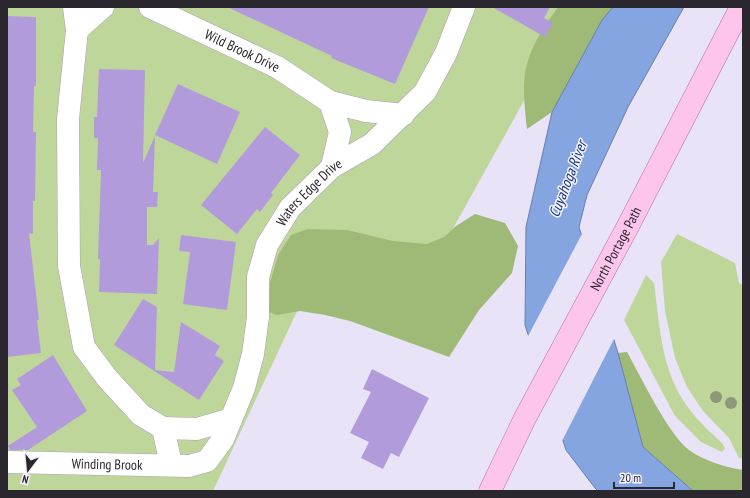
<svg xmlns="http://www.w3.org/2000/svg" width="750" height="498" font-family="'PT Sans Narrow',sans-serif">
	<rect width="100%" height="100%" fill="#e9e3f7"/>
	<path fill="#bfd69b" d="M 7,7 L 576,7 L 405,315 L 315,273 L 213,491 L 7,491 Z
		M 677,234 L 735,263 L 739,283 L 743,285 L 743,459 L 739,458 L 729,438 L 703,411 L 687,387 L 675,358 L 665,311 L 661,262 Z
		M 646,275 L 654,283 C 660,327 661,373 690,410 C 699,422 711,433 722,443 L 725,448 L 722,452 L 701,442 L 675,416 L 624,320 Z"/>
	<path fill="#9fb977" d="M 558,7 L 613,7 L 602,20 L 552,112 L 527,129 C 520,70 524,55 558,7 Z
		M 475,214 L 505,223 L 518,246 L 512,273 L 479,310 L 449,357 L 350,321 L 325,315 L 300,311 L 277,315 L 269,312 L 270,283 L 278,255 L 291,235 L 308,229 L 347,230 L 393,241 L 427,244 L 444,237 L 456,226 Z
		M 627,352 C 641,377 668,434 689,450 C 704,461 725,467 743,470 L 743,491 L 693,491 L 643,447 L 618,353 Z"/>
	<path fill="#84a5e0" stroke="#697fab" d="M 613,7 L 684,7 L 628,107 L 587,195 L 579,227 L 618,353 L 643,447 L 693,491 L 598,491 L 595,488 L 566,450 L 525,325 L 526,227 L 552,112 L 602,20 Z"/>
	<path fill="#e9e3f7" d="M 583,232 L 615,337 L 561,443 L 527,338 Z"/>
	<path fill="#b29bdb" d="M 227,7 L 429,7 L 395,84 L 331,58 L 332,56 Z
		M 492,7 L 550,7 L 544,18 L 553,23 L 545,37 Z
		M 7,16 L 36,17 L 36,86 L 34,86 L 33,132 L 36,132 L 35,201 L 33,201 L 33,234 L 29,233 L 39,320 L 37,320 L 41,353 L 7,357 Z
		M 99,69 L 145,70 L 143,163 L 155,136 L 153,192 L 158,192 L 157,207 L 147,207 L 147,245 L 153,245 L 159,238 L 157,294 L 99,292 L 100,259 L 98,259 L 101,170 L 97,170 L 98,138 L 94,138 L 94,117 L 97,117 Z
		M 178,84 L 240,112 L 217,164 L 155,135 Z
		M 265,127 L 300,155 L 271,193 L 273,195 L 260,212 L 257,209 L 237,234 L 201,205 Z
		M 181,235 L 236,242 L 227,310 L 183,304 L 190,252 L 179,251 Z
		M 143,299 L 157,307 L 155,370 L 174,372 L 181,322 L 220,346 L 215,355 L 224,361 L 199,400 L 114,345 Z
		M 53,355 L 87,411 L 28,450 L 10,450 L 8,446 L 37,427 L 12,390 L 21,385 L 17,379 Z
		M 372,369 L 429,398 L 399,457 L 391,453 L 383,469 L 361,458 L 369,442 L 350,433 L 371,392 L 363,389 Z"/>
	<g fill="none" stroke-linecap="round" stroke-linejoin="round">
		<defs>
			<g id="minor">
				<path d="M 74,7 L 77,30 L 68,119 L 69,266 L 84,347 L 107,378 L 141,415 L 163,428 L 171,464"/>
				<path id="s1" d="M 150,7 L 277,67 L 330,102 L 366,111 L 403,115"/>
				<path d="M 77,30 L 103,7"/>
				<path d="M 330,102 L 340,132 L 332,167"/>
				<path d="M 163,428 L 197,429 L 231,419"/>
				<path id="s2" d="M 7,462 L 189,466 L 207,461 L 223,439 L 244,388 L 253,354 L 258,317 L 258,277 L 267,245 L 290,208 L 332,167 L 372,144 L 425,92 L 446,53 L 464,7"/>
			</g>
			<g id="major">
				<path id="s3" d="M 490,491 L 525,418 L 627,228 L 741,7"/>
			</g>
		</defs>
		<use href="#minor" stroke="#a8a2b5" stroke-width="23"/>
		<use href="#major" stroke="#b274a0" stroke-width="23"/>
		<use href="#minor" stroke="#fff" stroke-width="22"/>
		<use href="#major" stroke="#fdc5eb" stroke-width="22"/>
	</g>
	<g fill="#8e9879">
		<circle cx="716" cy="397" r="6"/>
		<circle cx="731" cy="403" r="6"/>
	</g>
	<g text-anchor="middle" stroke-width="3" stroke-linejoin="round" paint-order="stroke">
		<g font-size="14" fill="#2a272f" stroke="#f5f2fe">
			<text dy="5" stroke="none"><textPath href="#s1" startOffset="102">Wild Brook Drive</textPath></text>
			<text dy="5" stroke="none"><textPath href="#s2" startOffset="497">Waters Edge Drive</textPath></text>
			<text dy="5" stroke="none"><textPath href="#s3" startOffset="273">North Portage Path</textPath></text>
			<text dy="5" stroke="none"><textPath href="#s2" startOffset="100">Winding Brook</textPath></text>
		</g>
		<g font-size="15" font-style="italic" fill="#113579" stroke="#f5f2fe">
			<text transform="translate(568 179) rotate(-69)" y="5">Cuyahoga River</text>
		</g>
	</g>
	<rect width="750" height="498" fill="none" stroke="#2a272f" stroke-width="16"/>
	<g transform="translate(28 470) rotate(196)" stroke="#f5f2fe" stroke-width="3" paint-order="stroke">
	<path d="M0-3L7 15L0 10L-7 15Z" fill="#2a272f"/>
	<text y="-6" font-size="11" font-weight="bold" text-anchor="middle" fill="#2a272f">N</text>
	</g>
	<path d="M614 482v6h60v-6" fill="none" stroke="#2a272f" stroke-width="2"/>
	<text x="620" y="482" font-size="12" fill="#2a272f" stroke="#f5f2fe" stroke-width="3" paint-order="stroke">20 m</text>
</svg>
